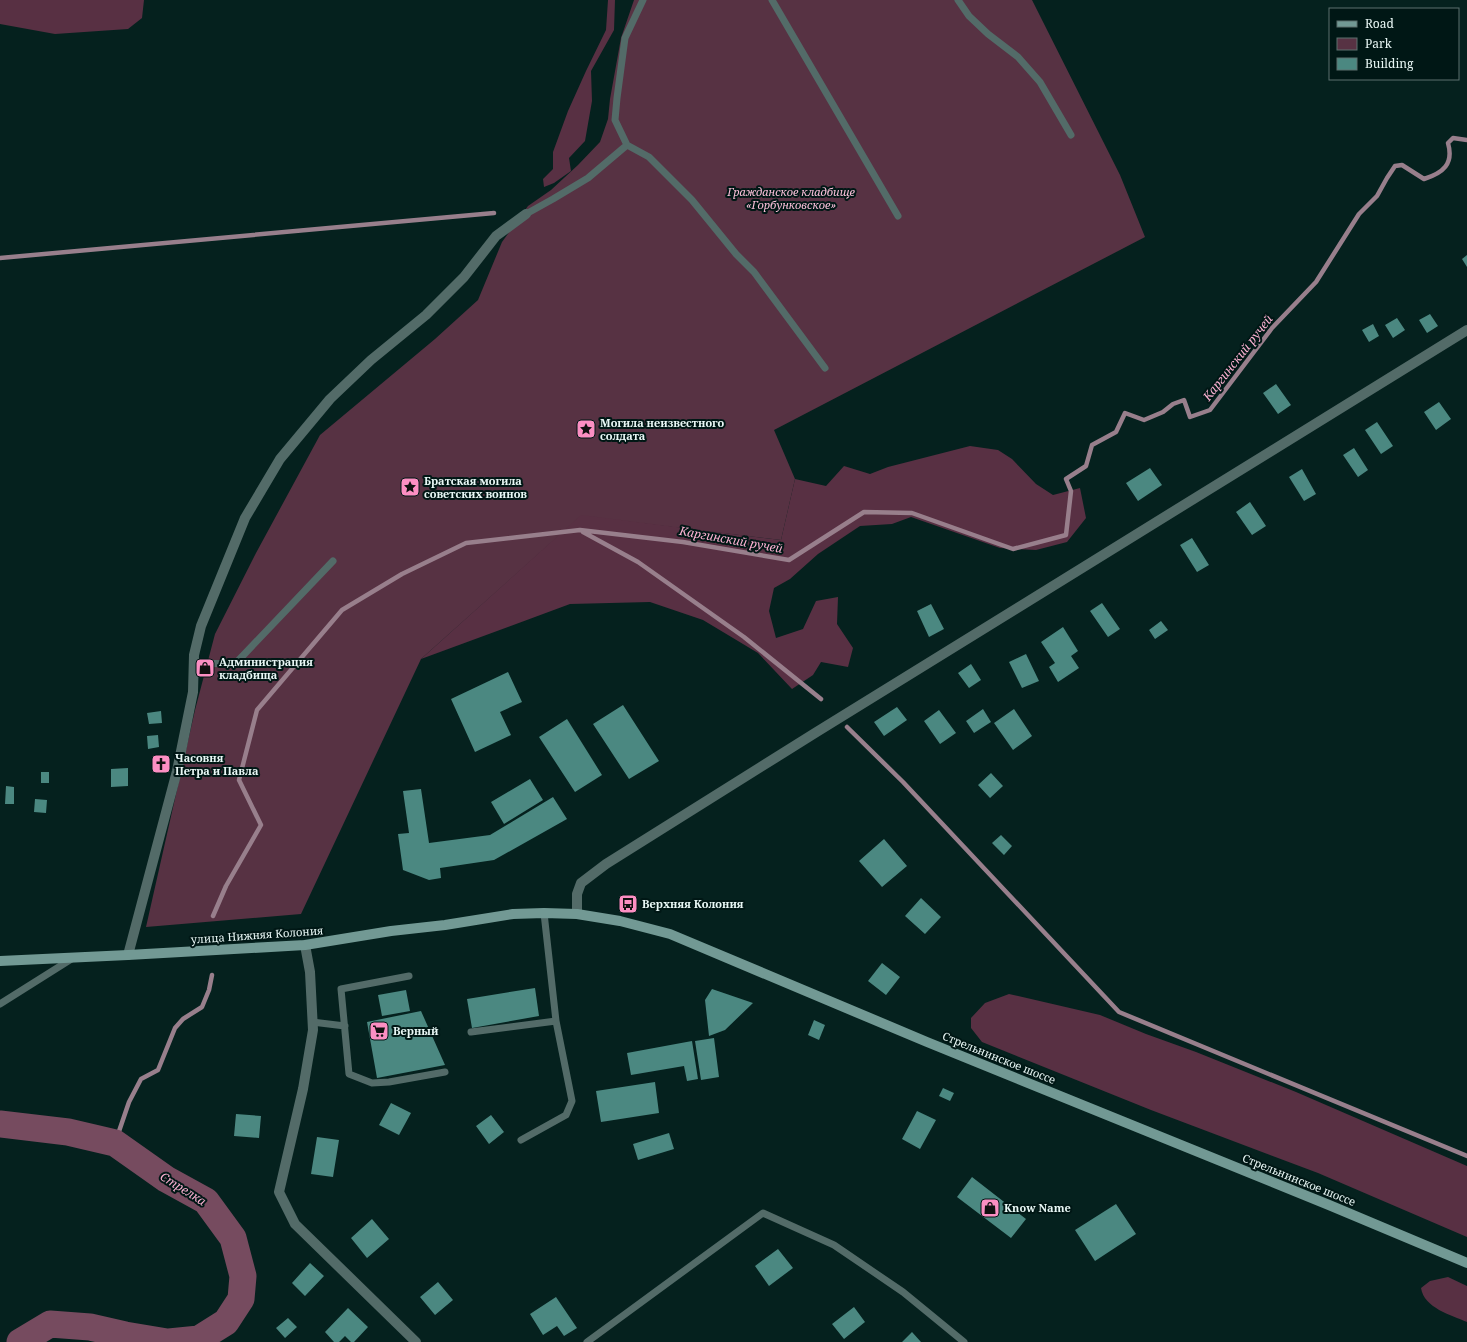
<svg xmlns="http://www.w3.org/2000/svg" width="1467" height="1342" font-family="'Noto Serif',serif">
	<rect width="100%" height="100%" fill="#05211e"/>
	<path fill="#573243" d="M 634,0 L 1032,0 L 1120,175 L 1145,237 L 774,430 L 795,479 L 781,540 L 581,516 L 421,659 L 301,914 L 146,927 L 195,710 L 215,634 L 256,553 L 320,435 L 435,339 L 478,300 L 502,242 L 528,206 L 551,190 L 578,165 L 600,142 L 608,119 L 610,99 L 621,38 Z"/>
	<path fill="#583043" d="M 0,0 L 144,0 L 142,18 L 128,29 L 55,34 L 0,24 Z
		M 608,0 L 615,0 L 614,30 L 591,71 L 592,101 L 585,141 L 569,158 L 571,171 L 554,183 L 544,187 L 543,179 L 553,169 L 553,152 L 568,111 L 586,71 L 606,30 Z
		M 970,446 L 998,450 L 1012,459 L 1036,484 L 1053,495 L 1080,488 L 1086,518 L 1067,542 L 1036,550 L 1000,548 L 911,517 L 892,524 L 860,526 L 818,554 L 790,579 L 774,588 L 769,611 L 776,638 L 803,629 L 816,601 L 838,597 L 837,624 L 853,648 L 848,667 L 821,662 L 813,675 L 792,689 L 758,653 L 703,620 L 650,602 L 570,604 L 421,659 L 581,515 L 781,540 L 795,479 L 826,486 L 844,466 L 870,474 L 888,467 Z
		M 1009,994 L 1100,1015 L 1146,1034 L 1196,1052 L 1296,1092 L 1467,1166 L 1467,1237 L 1318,1173 L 1151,1110 L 982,1042 L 971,1028 L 971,1018 L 985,1003 Z
		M 1448,1277 L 1467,1286 L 1467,1322 C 1451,1315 1424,1308 1421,1288 L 1430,1281 Z"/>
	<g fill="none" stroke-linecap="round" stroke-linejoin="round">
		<path stroke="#987f8c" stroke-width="4.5" d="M 0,258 L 494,213
			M 583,532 L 638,562 L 744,637 L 821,699
			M 847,727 L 903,782 L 1119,1012 L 1467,1156
			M 213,916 L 226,886 L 261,825 L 239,780 L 257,710 L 342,610 L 402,574 L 466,543 L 580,530 L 683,542 L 789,560 L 864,512 L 912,513 L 1013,549 L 1066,535 L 1071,491 L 1066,479 L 1086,466 L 1092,445 L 1116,432 L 1125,413 L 1144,420 L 1163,412 L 1173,404 L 1184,400 L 1190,417 L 1210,410 L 1272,328 L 1316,282 L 1359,214 L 1377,196 L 1387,178 L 1395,166 L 1402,165 L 1424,179 C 1443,173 1454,164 1448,143 L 1453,138 L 1467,140
			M 115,1143 L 129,1102 L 141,1079 L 158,1070 L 175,1028 L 183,1019 L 202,1007 L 209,990 L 212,975"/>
		<path stroke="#764b5f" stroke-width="27" d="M 0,1124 L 68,1132 L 115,1143 L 166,1179 L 206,1201 L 233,1238 L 243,1276 L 241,1299 L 226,1322 L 199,1339 L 169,1342
			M 20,1342 L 50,1324 L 90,1327 L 125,1335 L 167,1342"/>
	</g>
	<path fill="#4b8881" d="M 1467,255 L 1467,267 L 1462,259 Z
		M 1430,314 L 1438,326 L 1427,333 L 1419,320 Z
		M 1397,318 L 1405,330 L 1393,338 L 1385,325 Z
		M 1373,324 L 1379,336 L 1369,342 L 1362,330 Z
		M 1276,384 L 1291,405 L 1278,414 L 1263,393 Z
		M 1439,402 L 1451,419 L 1436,430 L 1424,412 Z
		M 1377,422 L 1393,446 L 1381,454 L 1365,430 Z
		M 1354,448 L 1368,470 L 1358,477 L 1343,455 Z
		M 1150,468 L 1162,485 L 1138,501 L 1126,483 Z
		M 1302,469 L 1316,494 L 1304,501 L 1289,477 Z
		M 1250,502 L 1266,526 L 1252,535 L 1236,512 Z
		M 1192,538 L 1209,565 L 1197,572 L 1180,545 Z
		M 1102,603 L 1120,629 L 1108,637 L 1090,611 Z
		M 931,604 L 944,629 L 929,637 L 917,611 Z
		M 1161,621 L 1168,630 L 1155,639 L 1149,630 Z
		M 1063,627 L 1078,651 L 1071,656 L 1079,668 L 1058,682 L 1049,667 L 1055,663 L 1041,642 Z
		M 1026,654 L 1039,681 L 1022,688 L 1009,662 Z
		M 971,664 L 981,680 L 969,688 L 958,673 Z
		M 508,672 L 522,702 L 500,712 L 511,735 L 475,752 L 451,699 Z
		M 623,705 L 659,761 L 629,779 L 593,724 Z
		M 897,707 L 907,720 L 884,736 L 874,722 Z
		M 983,709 L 991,722 L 974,733 L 966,721 Z
		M 1014,709 L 1032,736 L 1013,750 L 994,723 Z
		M 939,710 L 956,733 L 940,744 L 924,721 Z
		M 161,711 L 162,723 L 149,724 L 147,713 Z
		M 567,719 L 602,775 L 575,792 L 539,737 Z
		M 158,735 L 159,747 L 148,749 L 147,736 Z
		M153 765a8 8 0 1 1 16 0a8 8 0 1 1-16 0Z
		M 128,768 L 128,786 L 111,787 L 111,769 Z
		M 41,772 L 49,772 L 49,783 L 41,783 Z
		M 991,773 L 1003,786 L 990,798 L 978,785 Z
		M 530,779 L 543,800 L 504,824 L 491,802 Z
		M 6,786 L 14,787 L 14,804 L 5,804 Z
		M 421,789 L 429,843 L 490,835 L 553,797 L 567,819 L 494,860 L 440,868 L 441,878 L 429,880 L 403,870 L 398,834 L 409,833 L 403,791 Z
		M 35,799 L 47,800 L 46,813 L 34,812 Z
		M 1001,835 L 1012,846 L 1004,855 L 992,843 Z
		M 884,839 L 907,866 L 882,887 L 859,861 Z
		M 921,898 L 941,917 L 925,934 L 905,916 Z
		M 882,963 L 900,977 L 886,995 L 868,981 Z
		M 535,988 L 539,1016 L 472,1028 L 467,999 Z
		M 712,989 L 753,1003 L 725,1030 L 709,1036 L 705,1000 Z
		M 406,990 L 410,1011 L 382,1016 L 378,995 Z
		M 421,1011 L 445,1065 L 377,1078 L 367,1022 Z
		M 814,1020 L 825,1025 L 819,1040 L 808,1035 Z
		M 714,1038 L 719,1077 L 701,1080 L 695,1041 Z
		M 692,1041 L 698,1079 L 687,1081 L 684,1066 L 631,1075 L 627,1053 Z
		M 655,1082 L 659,1113 L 601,1122 L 596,1091 Z
		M 943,1088 L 954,1093 L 950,1101 L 939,1096 Z
		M 391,1103 L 411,1113 L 399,1135 L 379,1125 Z
		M 917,1111 L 936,1120 L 920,1149 L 902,1139 Z
		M 236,1114 L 261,1116 L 259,1138 L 234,1136 Z
		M 491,1115 L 504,1132 L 489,1144 L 476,1126 Z
		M 669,1133 L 674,1149 L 638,1160 L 633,1144 Z
		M 317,1137 L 339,1140 L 333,1177 L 311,1174 Z
		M 972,1177 L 1026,1219 L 1011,1238 L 957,1197 Z
		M 1116,1204 L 1136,1234 L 1095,1261 L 1075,1230 Z
		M 372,1219 L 389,1239 L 367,1258 L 351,1238 Z
		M 778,1249 L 793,1268 L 769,1286 L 755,1266 Z
		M 310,1263 L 324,1276 L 305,1296 L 292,1283 Z
		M 438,1282 L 453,1300 L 435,1315 L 420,1297 Z
		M 556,1297 L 577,1328 L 564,1336 L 557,1326 L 543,1335 L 530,1314 Z
		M 854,1307 L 865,1322 L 844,1339 L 832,1324 Z
		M 348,1308 L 368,1327 L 354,1342 L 351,1342 L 345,1336 L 339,1342 L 334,1342 L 325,1332 Z
		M 288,1318 L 297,1327 L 285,1338 L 276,1328 Z
		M 912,1332 L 921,1342 L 902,1342 Z"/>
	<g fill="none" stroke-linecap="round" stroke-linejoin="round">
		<path stroke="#536b68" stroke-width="7" d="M 772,0 L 898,216
			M 958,0 L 969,16 L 988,34 L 1018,57 L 1040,82 L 1071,135
			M 627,145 L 649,157 L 692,200 L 736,254 L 754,272 L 825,368
			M 526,214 L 553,199 L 588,178 L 627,145 L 615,120 L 617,98 L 625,38 L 643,0
			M 194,663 L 235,664 L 333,561
			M 409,976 L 341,989 L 349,1074 L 372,1083 L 389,1082 L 445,1072
			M 0,1004 L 73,958
			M 312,1022 L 345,1026
			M 471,1032 L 556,1021
			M 521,1140 L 566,1115 L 572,1101 L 556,1021 L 544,913
			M 587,1342 L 763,1213 L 834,1245 L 903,1292 L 964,1342"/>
		<path stroke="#536b68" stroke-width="10" d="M 577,914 L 577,894 L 581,883 L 606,864 L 815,733 L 1467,330
			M 305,945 L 310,972 L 313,1030 L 303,1089 L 279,1192 L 295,1224 L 416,1342
			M 128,955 L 177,771 L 193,692 L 194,655 L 201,626 L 245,518 L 280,459 L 330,399 L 371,360 L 426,315 L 464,277 L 496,236 L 526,214"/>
		<path stroke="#729994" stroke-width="10" d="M 0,961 L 128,955 L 305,945 L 391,931 L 445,925 L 513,914 L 544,913 L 577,914 L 620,921 L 670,934 L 927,1042 L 1329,1205 L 1467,1263"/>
	</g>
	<defs>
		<symbol id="sight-square" viewBox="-11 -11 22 22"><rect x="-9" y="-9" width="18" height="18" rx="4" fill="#fc8fc3" stroke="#001715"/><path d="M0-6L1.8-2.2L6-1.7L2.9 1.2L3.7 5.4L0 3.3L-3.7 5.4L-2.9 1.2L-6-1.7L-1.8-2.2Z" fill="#111"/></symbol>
		<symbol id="shop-square" viewBox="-11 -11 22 22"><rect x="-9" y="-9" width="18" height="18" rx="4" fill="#fc8fc3" stroke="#001715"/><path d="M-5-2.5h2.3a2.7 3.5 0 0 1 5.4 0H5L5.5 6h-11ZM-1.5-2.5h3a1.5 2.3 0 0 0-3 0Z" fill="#111"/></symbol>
		<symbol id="church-square" viewBox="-11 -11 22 22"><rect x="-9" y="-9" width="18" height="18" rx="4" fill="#fc8fc3" stroke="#001715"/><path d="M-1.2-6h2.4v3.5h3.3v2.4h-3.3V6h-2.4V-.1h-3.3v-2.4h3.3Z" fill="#111"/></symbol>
		<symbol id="bus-square" viewBox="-11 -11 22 22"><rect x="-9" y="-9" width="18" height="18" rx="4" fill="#fc8fc3" stroke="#001715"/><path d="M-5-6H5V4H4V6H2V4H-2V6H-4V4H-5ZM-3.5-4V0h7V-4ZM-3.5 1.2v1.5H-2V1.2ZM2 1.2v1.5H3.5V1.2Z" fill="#111"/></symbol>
		<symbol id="supermarket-square" viewBox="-11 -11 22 22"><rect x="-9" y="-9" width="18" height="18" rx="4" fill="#fc8fc3" stroke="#001715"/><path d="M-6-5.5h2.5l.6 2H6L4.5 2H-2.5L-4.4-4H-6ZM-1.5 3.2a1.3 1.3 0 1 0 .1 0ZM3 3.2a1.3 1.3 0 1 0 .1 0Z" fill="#111"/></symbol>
	</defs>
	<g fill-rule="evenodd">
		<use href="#sight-square" x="575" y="418" width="22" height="22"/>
		<use href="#sight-square" x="399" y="476" width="22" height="22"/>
		<use href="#shop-square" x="194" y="657" width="22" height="22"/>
		<use href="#church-square" x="150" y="753" width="22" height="22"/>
		<use href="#bus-square" x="617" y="893" width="22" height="22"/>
		<use href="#supermarket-square" x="368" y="1020" width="22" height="22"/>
		<use href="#shop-square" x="979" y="1197" width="22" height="22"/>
	</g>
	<g text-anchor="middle" stroke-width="4" stroke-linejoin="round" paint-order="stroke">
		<g font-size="11" font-style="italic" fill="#fbc0da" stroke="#001715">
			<text x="791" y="196">Гражданское кладбище<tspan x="791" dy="13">«Горбунковское»</tspan></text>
		</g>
		<g font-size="11" font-weight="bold" fill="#e9f8f6" stroke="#001715" text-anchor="start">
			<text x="600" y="427">Могила неизвестного<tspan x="600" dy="13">солдата</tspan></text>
			<text x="424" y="485">Братская могила<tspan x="424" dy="13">советских воинов</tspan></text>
			<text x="219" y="666">Администрация<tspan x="219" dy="13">кладбища</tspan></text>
			<text x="175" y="762">Часовня<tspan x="175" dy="13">Петра и Павла</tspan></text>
			<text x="642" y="908">Верхняя Колония</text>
			<text x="393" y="1035">Верный</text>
			<text x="1004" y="1212">Know Name</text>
		</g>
		<g font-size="11" fill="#e9f8f6" stroke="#001715">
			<text transform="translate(257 935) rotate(-4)" y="4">улица Нижняя Колония</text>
			<text transform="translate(999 1058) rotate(22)" y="4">Стрельнинское шоссе</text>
			<text transform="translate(1299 1180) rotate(22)" y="4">Стрельнинское шоссе</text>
		</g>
		<g font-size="12" font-style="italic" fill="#fcb2d3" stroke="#001715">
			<text transform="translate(1238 358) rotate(-52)" y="4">Каргинский ручей</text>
			<text transform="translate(731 540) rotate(10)" y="4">Каргинский ручей</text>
			<text transform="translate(183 1189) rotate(32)" y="4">Стрелка</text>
		</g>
	</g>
	<rect x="1329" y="8" width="130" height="72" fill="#001715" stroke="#5d716f"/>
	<rect x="1337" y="21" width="20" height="6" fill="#729994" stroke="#5d716f"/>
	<text x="1365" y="28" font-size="12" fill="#e9f8f6">Road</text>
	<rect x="1337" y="38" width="20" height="12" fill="#573243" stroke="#5d716f"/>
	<text x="1365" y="48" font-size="12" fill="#e9f8f6">Park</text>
	<rect x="1337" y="58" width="20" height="12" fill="#4b8881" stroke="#5d716f"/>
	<text x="1365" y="68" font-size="12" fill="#e9f8f6">Building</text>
</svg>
